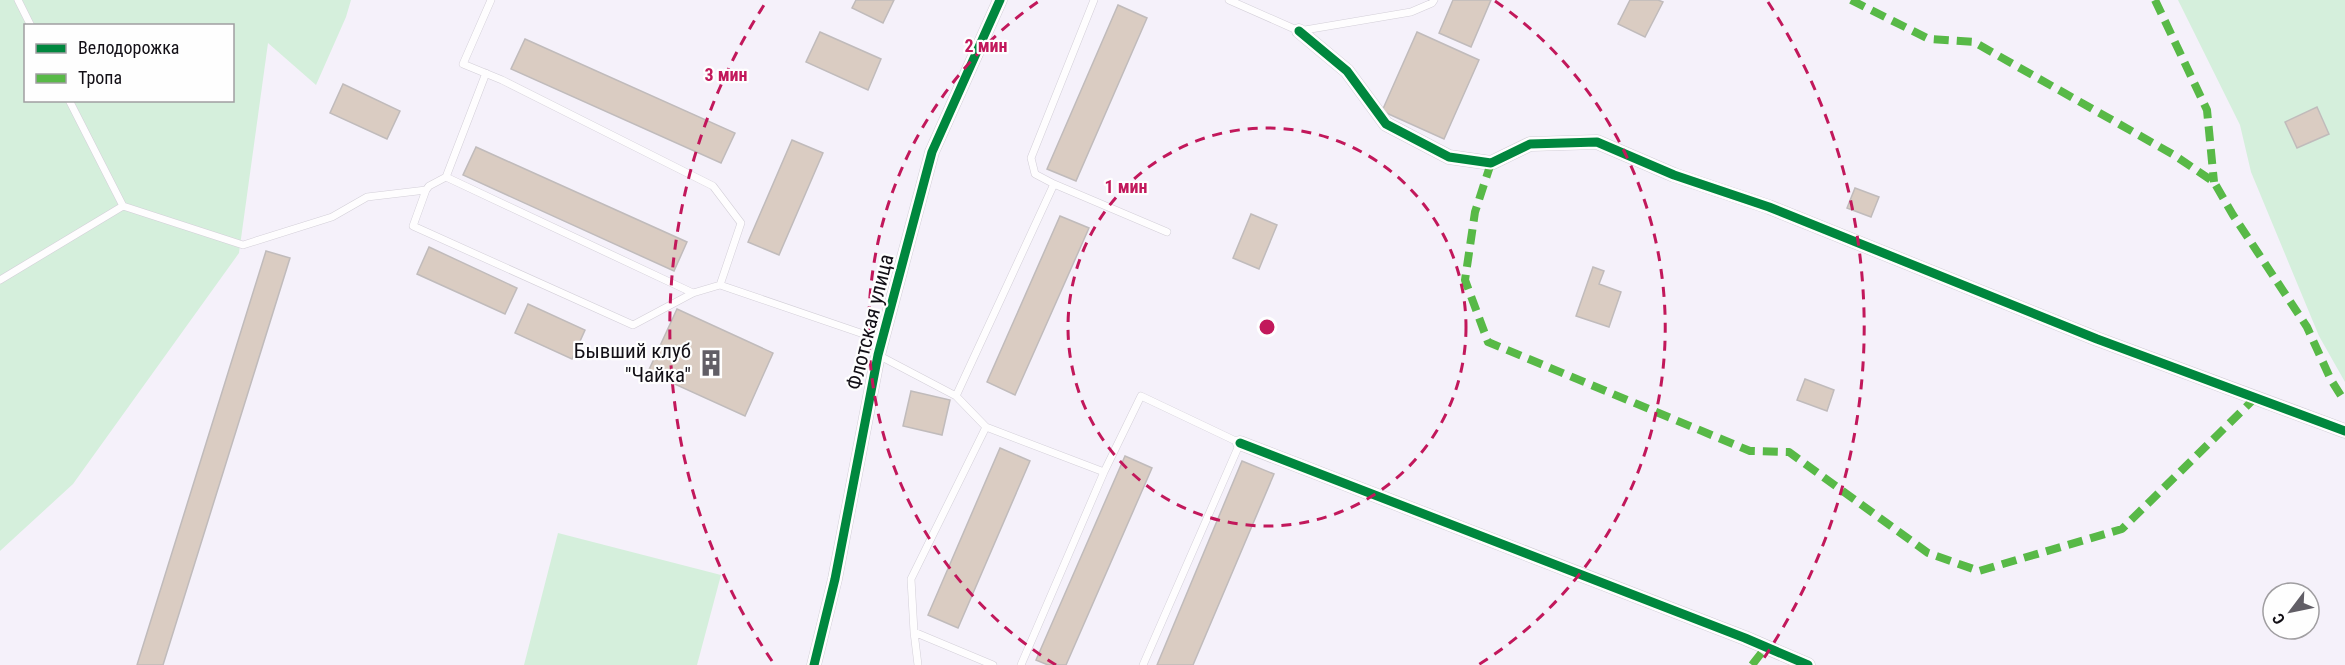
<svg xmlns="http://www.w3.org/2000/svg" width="2345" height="665" font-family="'Roboto Condensed',sans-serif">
	<rect width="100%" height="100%" fill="#f5f1fa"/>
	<path fill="#d5efdc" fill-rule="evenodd" d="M 0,0 L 351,0 L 346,17 L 316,85 L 268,43 L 239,253 L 73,484 L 0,551 ZM 26,26 L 232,26 L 232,100 L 26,100 Z
		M 2178,0 L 2345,0 L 2345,382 L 2319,336 L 2251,172 L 2240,125 Z
		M 558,533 L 721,575 L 697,665 L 524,665 Z"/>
	<path fill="#daccc2" stroke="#c0bbbb" stroke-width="1.5" d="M 856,0 L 894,0 L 883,23 L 852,8 Z
		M 1453,0 L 1491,0 L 1471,47 L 1439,33 Z
		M 1630,0 L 1658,0 L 1663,2 L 1645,37 L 1618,24 Z
		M 1118,5 L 1147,18 L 1076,181 L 1047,169 Z
		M 820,32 L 881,59 L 868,90 L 806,62 Z
		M 1417,32 L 1479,60 L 1444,139 L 1382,111 Z
		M 525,39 L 735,133 L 721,163 L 511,69 Z
		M 343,84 L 400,111 L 387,139 L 330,113 Z
		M 2317,107 L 2329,134 L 2297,148 L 2285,122 Z
		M 792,140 L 823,153 L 779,255 L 748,242 Z
		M 476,147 L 687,242 L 674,271 L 463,175 Z
		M 1855,188 L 1879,197 L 1871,217 L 1847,208 Z
		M 1251,214 L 1277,225 L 1259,269 L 1233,258 Z
		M 1060,216 L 1089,228 L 1015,395 L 987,382 Z
		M 429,247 L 517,288 L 505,314 L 417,274 Z
		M 266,251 L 290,258 L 163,665 L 137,665 Z
		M 1593,267 L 1604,271 L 1599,284 L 1621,292 L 1609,327 L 1576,316 Z
		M 528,304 L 585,330 L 572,359 L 515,333 Z
		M 677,309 L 773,353 L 745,416 L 648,372 Z
		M 1805,379 L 1834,390 L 1827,411 L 1797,400 Z
		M 911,391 L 950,400 L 942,435 L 903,426 Z
		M 1000,448 L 1030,461 L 958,628 L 928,615 Z
		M 1125,456 L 1152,468 L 1066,665 L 1048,665 L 1036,660 Z
		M 1242,461 L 1274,474 L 1193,665 L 1157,665 Z"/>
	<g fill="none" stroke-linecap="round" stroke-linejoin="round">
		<defs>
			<path id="lane" d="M 18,0 L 31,26
				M 491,0 L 463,64 L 502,80 L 713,186 L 741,223 L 720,285
				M 1229,0 L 1299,31 L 1411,12 L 1432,3 L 1434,0
				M 69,100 L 123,206 L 243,245 L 332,217 L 367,197 L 426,190 L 413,226 L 633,325 L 693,293 L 720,285 L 881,340
				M 446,177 L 693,293
				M 1054,184 L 1035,174 L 1031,158 L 1094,0
				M 426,190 L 429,186 L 446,177 L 486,73
				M 0,280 L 123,206
				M 878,355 L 956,396 L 986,427 L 1104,472 L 1141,396 L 1240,443 L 1143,665
				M 956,396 L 1054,184 L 1167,232
				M 986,427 L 911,579 L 914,632 L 993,665
				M 914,632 L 918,665
				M 1021,665 L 1104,472"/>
			<path id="street" d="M 1299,31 L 1347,71 L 1386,124 L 1449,157 L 1491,163 L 1530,144 L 1597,142 L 1674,175 L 1769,207 L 2097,339 L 2345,431
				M 1240,443 L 1745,638 L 1808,665
				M 814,665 L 835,579 L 878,355 L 932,152 L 1000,0"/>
		</defs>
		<use href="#lane" stroke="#d3cfd8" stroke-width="8"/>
		<use href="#street" stroke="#d3cfd8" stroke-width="15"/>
		<use href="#lane" stroke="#fefdfe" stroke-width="7"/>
		<use href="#street" stroke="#fefdfe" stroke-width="14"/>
		<path stroke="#58b947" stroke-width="8" stroke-dasharray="15 8" stroke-linecap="butt" d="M 1851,0 L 1929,39 L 1974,42 L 2174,155 L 2214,182 L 2233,215 L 2307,327 L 2331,380 L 2345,402
			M 2155,0 L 2207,110 L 2214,182
			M 1491,163 L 1475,212 L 1465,280 L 1488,342 L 1750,451 L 1789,452 L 1928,553 L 1979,571 L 2122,529 L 2254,399
			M 1752,665 L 1766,647"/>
		<defs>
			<path id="cycleway" d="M 1299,31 L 1347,71 L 1386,124 L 1449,157 L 1491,163 L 1530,144 L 1597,142 L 1674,175 L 1769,207 L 2097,339 L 2345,431
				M 1240,443 L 1745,638 L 1808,665
				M 814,665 L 835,579 L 878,355 L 932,152 L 1000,0"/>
		</defs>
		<use href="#cycleway" stroke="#fefefe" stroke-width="13"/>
		<use href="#cycleway" stroke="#00873e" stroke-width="9"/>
	</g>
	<g fill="none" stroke="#c2185b" stroke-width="3" stroke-dasharray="10 8">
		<circle cx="1267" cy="327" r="199"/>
		<path d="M1056 665A398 398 0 0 1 1039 1M1495 1A398 398 0 0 1 1478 665"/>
		<path d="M772 661A597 597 0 0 1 766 2M1768 2A597 597 0 0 1 1762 661"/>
	</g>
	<defs>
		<symbol id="building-bare" viewBox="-9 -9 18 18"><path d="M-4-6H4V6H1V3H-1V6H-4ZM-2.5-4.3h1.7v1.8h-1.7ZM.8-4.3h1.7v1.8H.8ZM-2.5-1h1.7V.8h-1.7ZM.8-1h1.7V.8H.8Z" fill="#615e66" stroke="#fefefe" stroke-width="2.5" paint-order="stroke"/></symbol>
	</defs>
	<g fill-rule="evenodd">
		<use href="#building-bare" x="692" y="344" width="38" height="38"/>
	</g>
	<g text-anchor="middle" stroke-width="4.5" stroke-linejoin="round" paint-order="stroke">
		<g font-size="21" fill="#120f16" stroke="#fefefe">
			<text transform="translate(870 322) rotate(-76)" y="7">Флотская улица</text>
		</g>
		<g font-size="21" fill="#120f16" stroke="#fefefe" text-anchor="end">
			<text x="691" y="358">Бывший клуб<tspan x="691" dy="24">"Чайка"</tspan></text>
		</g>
	</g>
	<circle cx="1267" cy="327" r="9" fill="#c2185b" stroke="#fefefe" stroke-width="3"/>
	<g font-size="18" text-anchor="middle" font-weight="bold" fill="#c2185b" stroke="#fefefe" stroke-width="4.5" stroke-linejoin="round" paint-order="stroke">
		<text x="986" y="52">2 мин</text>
		<text x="726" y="81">3 мин</text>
		<text x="1126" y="193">1 мин</text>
	</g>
	<rect x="24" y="24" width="210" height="78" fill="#fefefe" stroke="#a09ea1" stroke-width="1.5"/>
	<rect x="36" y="44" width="30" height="9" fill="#00873e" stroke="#a09ea1" stroke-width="1.5"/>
	<text x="78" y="54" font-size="18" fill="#120f16">Велодорожка</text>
	<rect x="36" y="74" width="30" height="9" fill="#58b947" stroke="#a09ea1" stroke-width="1.5"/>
	<text x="78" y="84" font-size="18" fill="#120f16">Тропа</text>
	<g transform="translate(2291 611) rotate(238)"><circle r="28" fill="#fefefe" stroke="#a09ea1" stroke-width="1.5"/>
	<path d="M0-4.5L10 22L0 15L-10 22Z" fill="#615e66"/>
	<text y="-9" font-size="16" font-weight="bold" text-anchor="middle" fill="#120f16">С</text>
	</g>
</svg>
